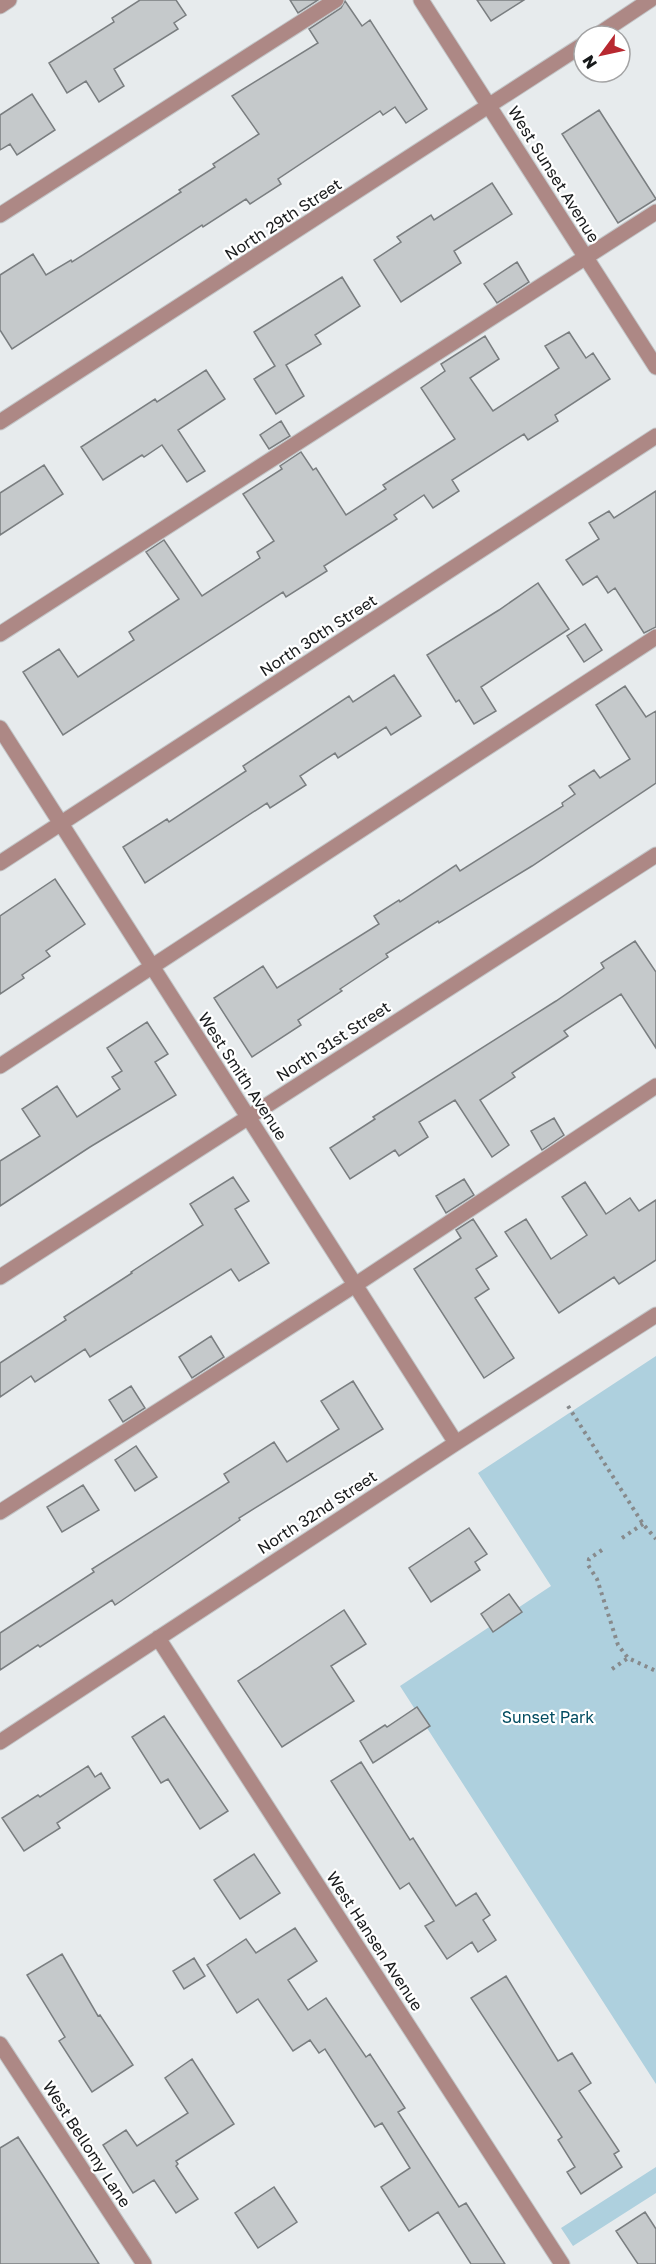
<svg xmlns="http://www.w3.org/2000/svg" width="656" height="2264" font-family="'Golos Text',sans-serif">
	<rect width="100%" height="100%" fill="#e7ebed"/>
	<path fill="#aed0de" d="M 656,1356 L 656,2084 L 400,1686 L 551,1586 L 478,1473 Z
		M 656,2167 L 656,2193 L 573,2246 L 561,2228 Z"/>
	<path fill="#c5c9cb" stroke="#7a7e80" stroke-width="1.5" d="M 140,0 L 176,0 L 186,15 L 174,23 L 178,29 L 114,69 L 124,86 L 99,102 L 86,81 L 67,93 L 49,63 L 114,22 L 112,18 Z
		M 290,0 L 318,0 L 298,13 Z
		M 477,0 L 524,0 L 491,21 Z
		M 345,1 L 362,26 L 370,20 L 427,109 L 406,123 L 395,107 L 383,115 L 380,111 L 278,179 L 281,184 L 250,204 L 246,199 L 203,227 L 202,225 L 12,349 L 0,330 L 0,275 L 33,254 L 46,275 L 71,260 L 72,262 L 181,192 L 179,190 L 215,167 L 213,164 L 259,134 L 232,96 L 318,43 L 309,29 L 341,8 Z
		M 32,94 L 55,130 L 17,155 L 10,144 L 0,150 L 0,115 Z
		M 599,110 L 656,199 L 618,223 L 562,134 Z
		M 492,183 L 512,214 L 454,251 L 461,263 L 401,302 L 374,260 L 401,242 L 397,237 L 431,215 L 434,220 Z
		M 517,262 L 529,282 L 497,303 L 484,284 Z
		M 342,277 L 360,306 L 315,335 L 321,344 L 286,365 L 304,396 L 276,414 L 254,379 L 275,366 L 254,332 Z
		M 569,332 L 586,358 L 593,353 L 610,379 L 555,415 L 558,421 L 528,440 L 524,434 L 452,480 L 459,491 L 433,508 L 424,495 L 394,515 L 397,519 L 324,566 L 327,571 L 286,597 L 283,592 L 63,735 L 23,672 L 59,649 L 78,677 L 134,640 L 129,632 L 179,599 L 146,552 L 164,540 L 202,596 L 260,558 L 257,552 L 274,541 L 243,494 L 282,469 L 280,466 L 301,452 L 313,470 L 316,468 L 346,515 L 386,489 L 383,485 L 455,439 L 421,388 L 445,371 L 441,364 L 485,336 L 499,359 L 470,378 L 493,411 L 559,368 L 545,346 Z
		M 206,370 L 225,399 L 178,430 L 205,471 L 187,482 L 162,445 L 144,457 L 142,455 L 103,480 L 81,447 L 155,399 L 157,402 Z
		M 281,421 L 290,436 L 269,449 L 260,435 Z
		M 44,465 L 63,494 L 0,535 L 0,493 Z
		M 656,491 L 656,627 L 644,633 L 615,588 L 608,593 L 597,576 L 583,585 L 566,560 L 599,539 L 589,523 L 609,511 L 614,518 Z
		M 538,583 L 569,629 L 481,687 L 496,711 L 474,724 L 459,700 L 456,702 L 427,655 L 499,610 Z
		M 585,624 L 602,650 L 584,662 L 567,636 Z
		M 394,675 L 421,716 L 391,735 L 386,727 L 338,758 L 335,753 L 300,776 L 306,785 L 270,808 L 267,803 L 145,883 L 123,847 L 167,819 L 169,822 L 246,771 L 243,766 L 349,696 L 353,702 Z
		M 625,686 L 646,717 L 656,711 L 656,783 L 532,866 L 439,923 L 438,921 L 386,954 L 388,957 L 340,989 L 342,991 L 298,1020 L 301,1025 L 252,1057 L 214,998 L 263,966 L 277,988 L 379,924 L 374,916 L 399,900 L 400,902 L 456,865 L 460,871 L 563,806 L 562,803 L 575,794 L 569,786 L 594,770 L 600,778 L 630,759 L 596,705 Z
		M 55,879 L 85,924 L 46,951 L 50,956 L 22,975 L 24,978 L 0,994 L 0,916 Z
		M 635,941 L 656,972 L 656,1048 L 621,994 L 564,1031 L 568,1036 L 512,1073 L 515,1077 L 480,1100 L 509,1145 L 492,1157 L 455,1100 L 419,1122 L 428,1137 L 399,1156 L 395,1150 L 350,1179 L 330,1148 L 375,1119 L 373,1117 L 556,1001 L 604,968 L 601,963 Z
		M 147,1022 L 168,1054 L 155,1062 L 176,1095 L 90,1147 L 0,1206 L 0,1161 L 40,1136 L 22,1109 L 57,1086 L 77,1117 L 120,1089 L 112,1077 L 122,1071 L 107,1048 Z
		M 554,1118 L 564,1135 L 542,1150 L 531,1131 Z
		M 233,1177 L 249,1201 L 235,1209 L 269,1263 L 239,1281 L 231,1269 L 90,1357 L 85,1349 L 35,1382 L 31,1376 L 0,1397 L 0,1363 L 66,1320 L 64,1317 L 132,1273 L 131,1272 L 203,1225 L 190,1204 Z
		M 464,1179 L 474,1195 L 446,1213 L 436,1196 Z
		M 585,1182 L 606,1214 L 630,1198 L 639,1211 L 656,1200 L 656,1260 L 619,1284 L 614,1277 L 559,1313 L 505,1232 L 526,1219 L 551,1259 L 587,1235 L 562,1197 Z
		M 473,1219 L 497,1256 L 476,1269 L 489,1289 L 475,1298 L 514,1358 L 484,1378 L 414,1269 L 461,1238 L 456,1230 Z
		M 211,1336 L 224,1357 L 192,1378 L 179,1357 Z
		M 353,1381 L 383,1429 L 239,1518 L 240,1520 L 115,1605 L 112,1600 L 40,1647 L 38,1645 L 0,1670 L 0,1633 L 94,1572 L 92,1569 L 229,1482 L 224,1474 L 274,1442 L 287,1462 L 339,1429 L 321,1401 Z
		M 131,1386 L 145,1408 L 123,1422 L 109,1400 Z
		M 136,1446 L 157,1477 L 135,1491 L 115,1460 Z
		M 83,1485 L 99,1510 L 62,1532 L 47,1507 Z
		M 469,1528 L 487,1554 L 475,1562 L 480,1570 L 431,1602 L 409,1568 Z
		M 509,1594 L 522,1612 L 493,1632 L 481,1614 Z
		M 344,1610 L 366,1644 L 331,1666 L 354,1701 L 282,1747 L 238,1681 Z
		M 417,1707 L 430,1726 L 373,1763 L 360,1741 L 385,1725 L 387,1727 Z
		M 164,1716 L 228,1811 L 200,1829 L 168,1779 L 161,1783 L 132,1737 Z
		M 361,1762 L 410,1840 L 413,1838 L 456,1906 L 476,1893 L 490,1915 L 483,1920 L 496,1940 L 478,1952 L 472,1942 L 447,1959 L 425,1926 L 434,1921 L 409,1883 L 400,1889 L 331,1781 Z
		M 88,1766 L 95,1777 L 101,1773 L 110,1788 L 57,1823 L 60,1828 L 24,1851 L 2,1818 L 38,1795 L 40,1797 Z
		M 254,1854 L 280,1893 L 240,1919 L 214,1880 Z
		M 295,1928 L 317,1961 L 288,1980 L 308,2010 L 326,1998 L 366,2057 L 370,2054 L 405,2108 L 398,2112 L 459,2207 L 466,2203 L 505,2264 L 471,2264 L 438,2212 L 409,2231 L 381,2187 L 410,2168 L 382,2123 L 375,2127 L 325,2049 L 319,2053 L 310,2040 L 293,2051 L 258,1999 L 237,2013 L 207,1965 L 246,1939 L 256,1953 Z
		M 62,1954 L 98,2016 L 100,2015 L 133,2065 L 92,2092 L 59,2041 L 65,2037 L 27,1975 Z
		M 194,1958 L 205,1976 L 184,1989 L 173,1971 Z
		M 506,1976 L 558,2061 L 572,2053 L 591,2083 L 579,2091 L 619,2151 L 614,2154 L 622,2167 L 581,2194 L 567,2172 L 575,2167 L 558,2140 L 562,2137 L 471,1998 Z
		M 192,2059 L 234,2124 L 176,2161 L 178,2164 L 176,2166 L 198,2199 L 176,2213 L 154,2180 L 133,2193 L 103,2145 L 126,2130 L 137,2146 L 188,2113 L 165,2078 Z
		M 18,2137 L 49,2185 L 99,2264 L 0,2264 L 0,2148 Z
		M 274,2187 L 297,2222 L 258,2248 L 235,2213 Z
		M 645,2212 L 656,2229 L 656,2264 L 638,2264 L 616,2231 Z"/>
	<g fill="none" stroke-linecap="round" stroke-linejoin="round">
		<defs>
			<path id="minor" d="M 421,0 L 656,367
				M 0,6 L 9,0
				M 596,36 L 650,0
				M 0,215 L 336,0
				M 0,422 L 584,44
				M 0,634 L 656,212
				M 0,728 L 456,1443
				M 0,863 L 656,436
				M 0,1066 L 656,637
				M 0,1277 L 656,855
				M 0,1512 L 355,1285 L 656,1086
				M 158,1638 L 562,2264
				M 0,1742 L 456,1443 L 656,1315
				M 0,2044 L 144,2264"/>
		</defs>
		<use href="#minor" stroke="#c2c5c7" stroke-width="17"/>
		<path stroke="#878a8c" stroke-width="4" stroke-dasharray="3 4.5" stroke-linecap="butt" d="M 568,1406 L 643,1524 L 656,1539
			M 622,1538 L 643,1524
			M 602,1550 L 589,1559 L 588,1565 L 597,1579 L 618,1645 L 628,1658 L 656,1671
			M 612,1669 L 628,1658"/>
		<use href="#minor" stroke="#ad8885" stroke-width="15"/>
	</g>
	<g text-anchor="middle" stroke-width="4.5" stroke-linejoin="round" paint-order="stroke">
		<g font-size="16" fill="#181a1b" stroke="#fff">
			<text transform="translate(554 174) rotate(58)" y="6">West Sunset Avenue</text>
			<text transform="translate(283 219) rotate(-33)" y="6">North 29th Street</text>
			<text transform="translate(318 635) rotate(-33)" y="6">North 30th Street</text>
			<text transform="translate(333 1041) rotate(-33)" y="6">North 31st Street</text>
			<text transform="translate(243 1076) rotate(57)" y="6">West Smith Avenue</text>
			<text transform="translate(317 1512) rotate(-33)" y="6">North 32nd Street</text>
			<text transform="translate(375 1941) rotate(57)" y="6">West Hansen Avenue</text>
			<text transform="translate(87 2144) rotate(57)" y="6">West Bellomy Lane</text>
		</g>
		<g font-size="16" fill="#014b60" stroke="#fff">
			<text x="548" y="1723">Sunset Park</text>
		</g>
	</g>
	<g transform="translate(602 54) rotate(237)"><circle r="28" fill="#ffffff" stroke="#a3a3a4" stroke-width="1.5"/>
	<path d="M0-4.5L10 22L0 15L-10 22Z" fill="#b82830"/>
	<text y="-9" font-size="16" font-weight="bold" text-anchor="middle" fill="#181a1b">N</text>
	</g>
</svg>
